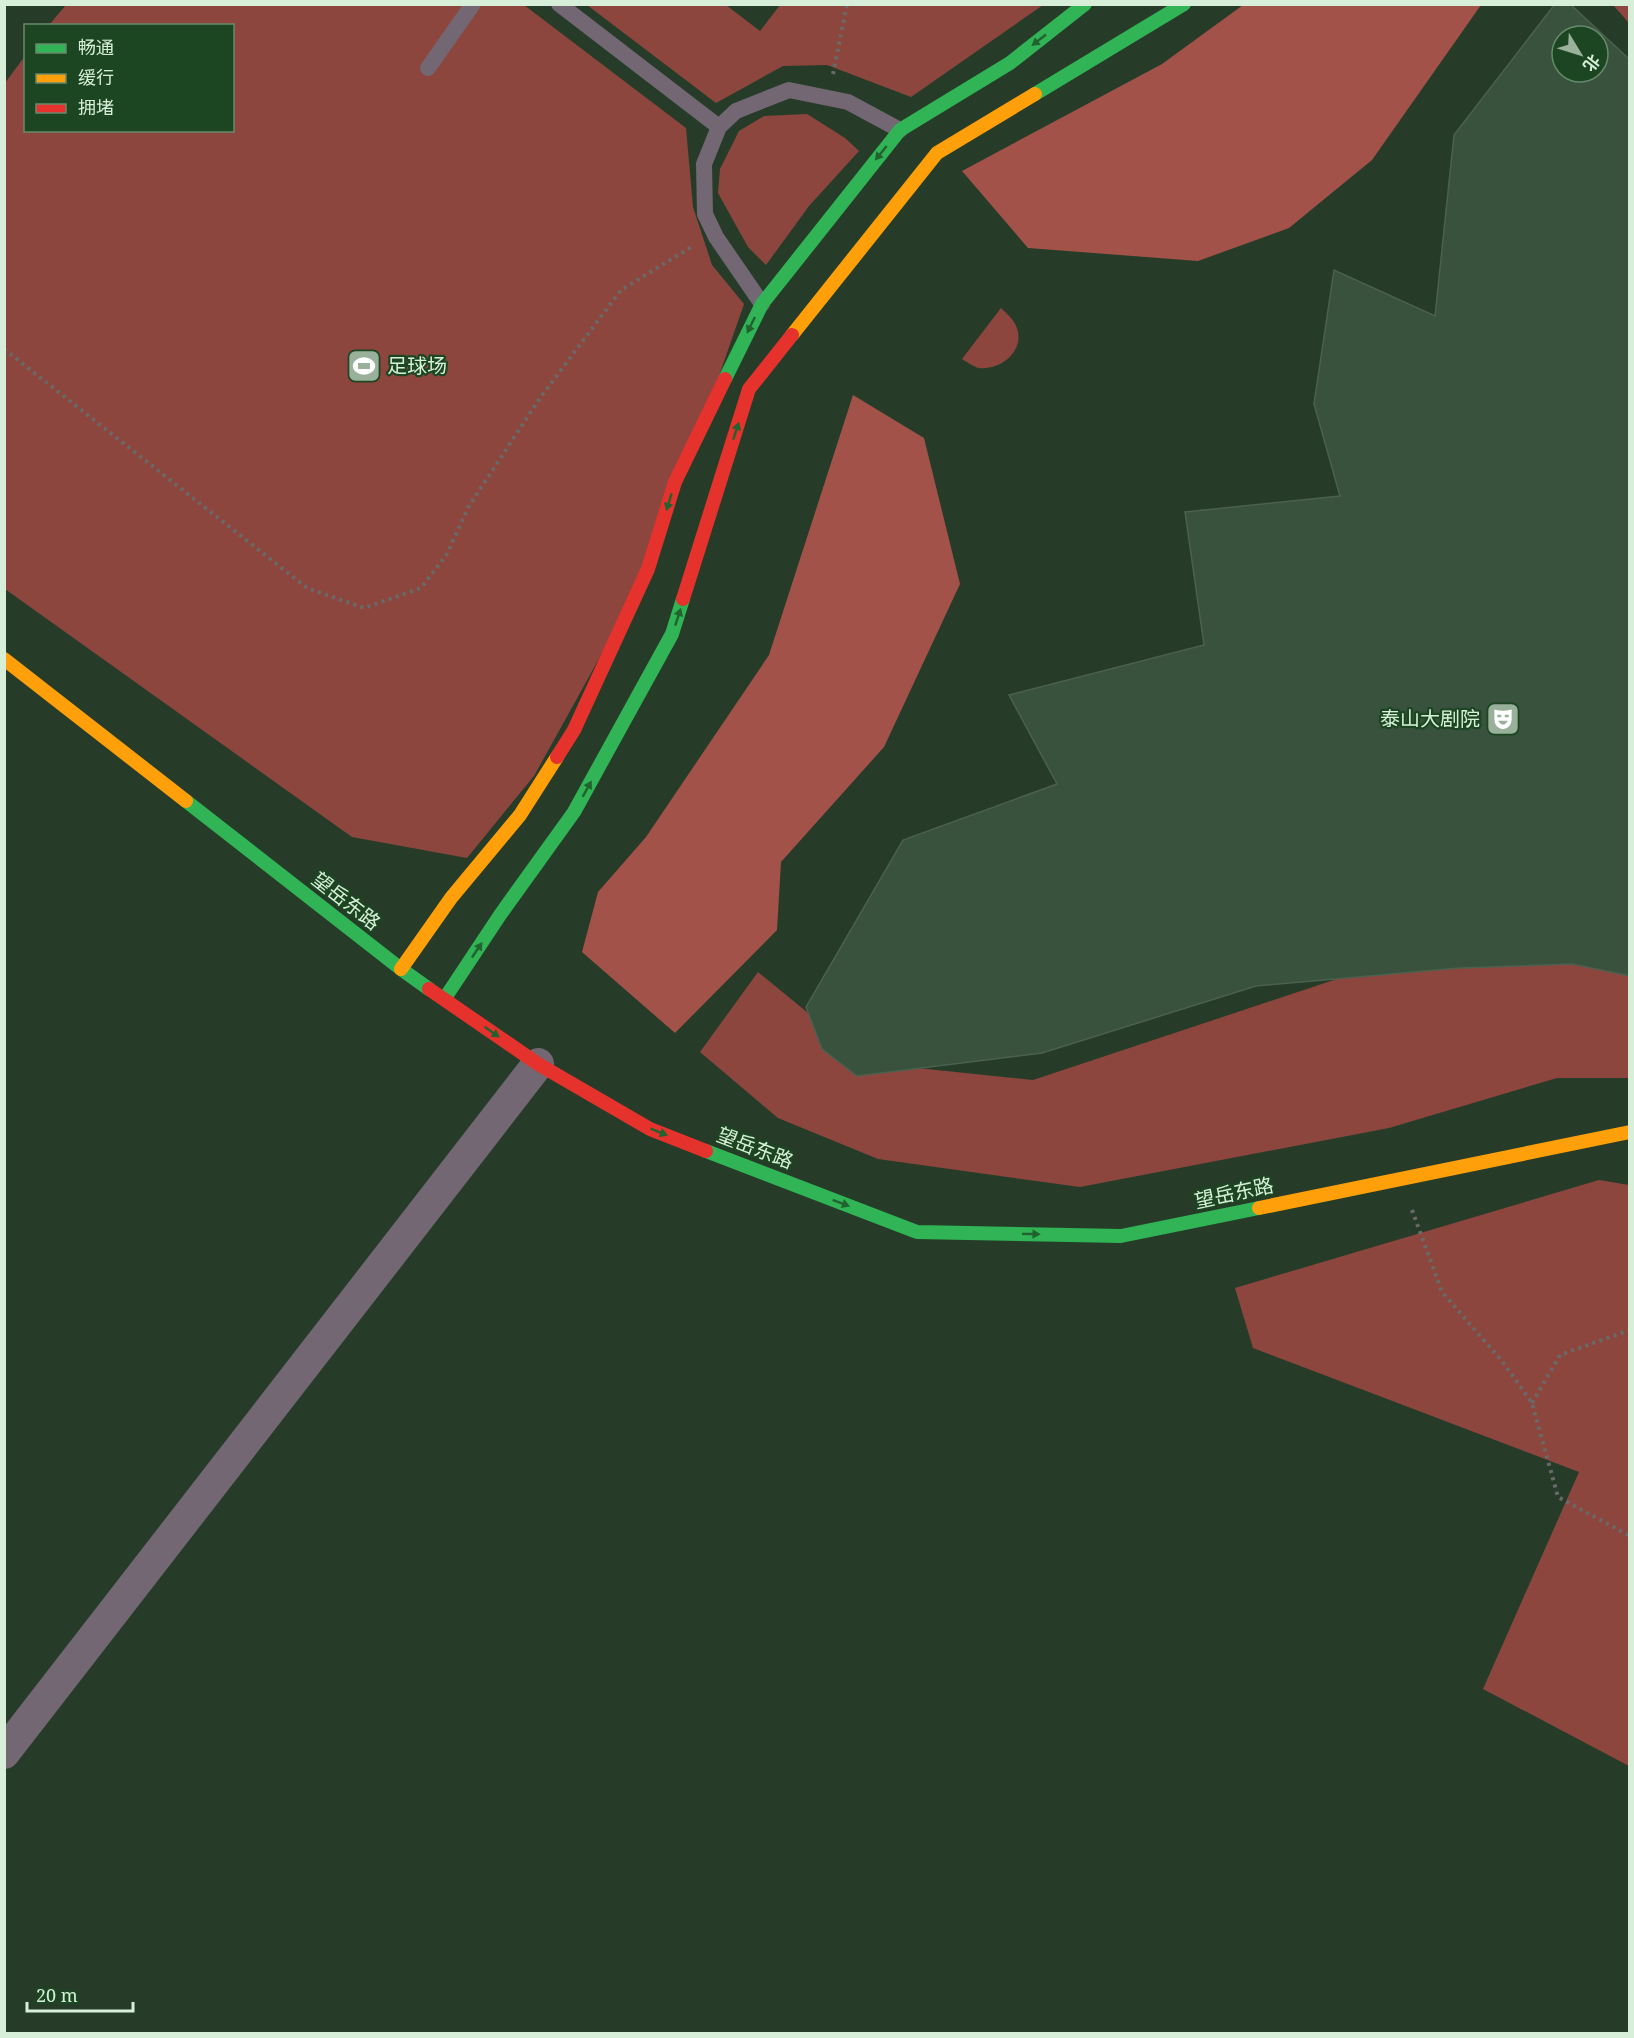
<svg xmlns="http://www.w3.org/2000/svg" width="1634" height="2038" font-family="'Noto Serif','Noto Sans SC',serif">
	<rect width="100%" height="100%" fill="#263c29"/>
	<path fill="#8d463e" d="M 66,5 L 524,5 L 686,128 L 693,207 L 712,265 L 744,304 L 657,554 L 534,776 L 467,858 L 352,837 L 5,589 L 5,83 L 25,56 L 26,130 L 232,130 L 232,26 L 49,25 Z
		M 587,5 L 726,5 L 760,31 L 780,5 L 1043,5 L 911,97 L 827,65 L 783,66 L 716,103 Z
		M 1613,5 L 1629,5 L 1629,23 Z
		M 807,114 L 845,138 L 859,151 L 809,206 L 766,265 L 748,247 L 718,193 L 720,169 L 739,131 L 764,116 Z
		M 1001,308 C 1005,312 1011,317 1014,322 C 1029,346 1004,371 979,368 C 974,367 967,362 962,359 Z
		M 1544,959 L 1629,970 L 1629,1078 L 1557,1078 L 1389,1128 L 1080,1187 L 878,1159 L 778,1118 L 700,1052 L 758,972 L 869,1063 L 1033,1080 L 1340,978 Z
		M 1599,1180 L 1629,1185 L 1629,1766 L 1483,1689 L 1579,1472 L 1253,1348 L 1235,1288 Z"/>
	<path fill="#a25248" d="M 1243,5 L 1481,5 L 1372,160 L 1289,228 L 1198,261 L 1028,248 L 962,171 L 1162,64 Z
		M 853,395 L 924,438 L 960,584 L 884,747 L 781,862 L 777,930 L 675,1033 L 582,952 L 598,892 L 646,837 L 769,655 Z"/>
	<path fill="#38523d" stroke="#4d6050" stroke-width="1.5" fill-rule="evenodd" d="M 1555,4 L 1570,4 L 1630,60 L 1630,976 L 1572,964 L 1459,968 L 1256,986 L 1042,1053 L 857,1076 L 822,1049 L 806,1007 L 903,840 L 1057,784 L 1009,695 L 1204,645 L 1185,512 L 1340,496 L 1314,404 L 1334,270 L 1435,316 L 1454,135 ZM 1562,36 L 1598,36 L 1598,72 L 1562,72 Z"/>
	<g fill="none" stroke-linecap="round" stroke-linejoin="round">
		<path stroke="#69696a" stroke-width="4" stroke-dasharray="3 4.5" stroke-linecap="butt" d="M 833,74 L 847,4
			M 4,349 L 307,588 L 364,608 L 421,588 L 447,554 L 469,506 L 540,398 L 621,290 L 693,246
			M 1412,1210 L 1442,1292 L 1502,1361 L 1532,1403 L 1558,1497 L 1630,1536
			M 1532,1403 L 1560,1355 L 1630,1330"/>
		<path stroke="#726772" stroke-width="16" d="M 559,4 L 719,127
			M 428,68 L 473,4
			M 762,304 L 716,237 L 705,214 L 704,164 L 719,127 L 736,111 L 789,90 L 848,102 L 900,130"/>
		<path stroke="#726772" stroke-width="32" d="M 4,1753 L 538,1064"/>
		<path stroke="#30b455" stroke-width="14" d="M 1035,94 L 1184,4
			M 725,379 L 762,304 L 900,130 L 1010,63 L 1085,4
			M 186,801 L 401,969 L 429,989
			M 445,998 L 500,915 L 574,812 L 672,634 L 683,599
			M 706,1151 L 917,1232 L 1121,1236 L 1259,1208"/>
		<path stroke="#ff9f0a" stroke-width="14" d="M 792,335 L 937,153 L 1035,94
			M 4,659 L 186,801
			M 401,969 L 451,898 L 520,815 L 557,757
			M 1259,1208 L 1630,1132"/>
		<path stroke="#e5322d" stroke-width="14" d="M 683,599 L 749,389 L 792,335
			M 557,757 L 574,730 L 648,569 L 675,482 L 725,379
			M 429,989 L 538,1064 L 650,1129 L 706,1151"/>
	</g>
	<defs><path id="oneway-solid" d="M-6-.8H1V-3.2L6.5 0L1 3.2V.8H-6Z" transform="scale(1.5)"/></defs>
	<g fill="#21622f">
		<use href="#oneway-solid" transform="translate(1039 40) rotate(142)"/>
		<use href="#oneway-solid" transform="translate(881 153) rotate(129)"/>
		<use href="#oneway-solid" transform="translate(751 325) rotate(116)"/>
		<use href="#oneway-solid" transform="translate(736 431) rotate(-72)"/>
		<use href="#oneway-solid" transform="translate(669 502) rotate(107)"/>
		<use href="#oneway-solid" transform="translate(678 617) rotate(-72)"/>
		<use href="#oneway-solid" transform="translate(587 789) rotate(-61)"/>
		<use href="#oneway-solid" transform="translate(477 950) rotate(-56)"/>
		<use href="#oneway-solid" transform="translate(492 1032) rotate(35)"/>
		<use href="#oneway-solid" transform="translate(659 1132) rotate(22)"/>
		<use href="#oneway-solid" transform="translate(841 1203) rotate(21)"/>
		<use href="#oneway-solid" transform="translate(1031 1234) rotate(1)"/>
	</g>
	<defs>
		<symbol id="stadium-square" viewBox="-11 -11 22 22"><rect x="-9" y="-9" width="18" height="18" rx="4" fill="#99b09b" stroke="#1c4622"/><path d="M0-5a6.5 5 0 1 0 0 10a6.5 5 0 1 0 0-10ZM-3.5-1.8h7v3.6h-7Z" fill="#fff"/></symbol>
		<symbol id="theatre-square" viewBox="-11 -11 22 22"><rect x="-9" y="-9" width="18" height="18" rx="4" fill="#99b09b" stroke="#1c4622"/><path d="M-5-5.5Q0-4 5-5.5V0Q5 5 0 6Q-5 5-5 0ZM-3.3-2.5H-1v1.5H-3.3ZM1-2.5H3.3v1.5H1ZM-2.8 1Q0 5.5 2.8 1Z" fill="#fff"/></symbol>
	</defs>
	<g fill-rule="evenodd">
		<use href="#stadium-square" x="345" y="347" width="38" height="38"/>
		<use href="#theatre-square" x="1484" y="700" width="38" height="38"/>
	</g>
	<g text-anchor="middle" stroke-width="4.5" stroke-linejoin="round" paint-order="stroke">
		<g font-size="20" fill="#d7efd8" stroke="#1c4622" text-anchor="start">
			<text x="387" y="373">足球场</text>
			<text x="1480" y="726" text-anchor="end">泰山大剧院</text>
		</g>
		<g font-size="20" fill="#d7efd8" stroke="#1c4622">
			<text transform="translate(346 901) rotate(38)" y="7">望岳东路</text>
			<text transform="translate(755 1148) rotate(21)" y="7">望岳东路</text>
			<text transform="translate(1234 1193) rotate(-12)" y="7">望岳东路</text>
		</g>
	</g>
	<rect width="1634" height="2038" fill="none" stroke="#d7efd8" stroke-width="12"/>
	<rect x="24" y="24" width="210" height="108" fill="#1c4622" stroke="#678a6b" stroke-width="1.5"/>
	<rect x="36" y="44" width="30" height="9" fill="#30b455" stroke="#678a6b" stroke-width="1.5"/>
	<text x="78" y="54" font-size="18" fill="#d7efd8">畅通</text>
	<rect x="36" y="74" width="30" height="9" fill="#ff9f0a" stroke="#678a6b" stroke-width="1.5"/>
	<text x="78" y="84" font-size="18" fill="#d7efd8">缓行</text>
	<rect x="36" y="104" width="30" height="9" fill="#e5322d" stroke="#678a6b" stroke-width="1.5"/>
	<text x="78" y="114" font-size="18" fill="#d7efd8">拥堵</text>
	<g transform="translate(1580 54) rotate(128)"><circle r="28" fill="#1c4622" stroke="#678a6b" stroke-width="1.5"/>
	<path d="M0-4.5L10 22L0 15L-10 22Z" fill="#99b09b"/>
	<text y="-9" font-size="16" font-weight="bold" text-anchor="middle" fill="#d7efd8">北</text>
	</g>
	<path d="M27 2002v9h106v-9" fill="none" stroke="#d7efd8" stroke-width="3"/>
	<text x="36" y="2002" font-size="18" fill="#d7efd8" stroke="#1c4622" stroke-width="4.5" paint-order="stroke">20 m</text>
</svg>
